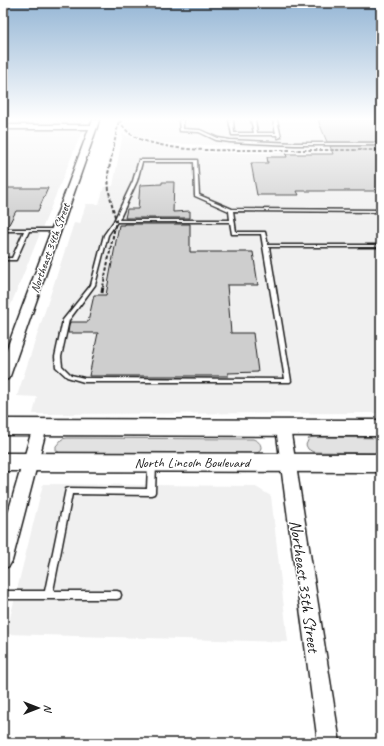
<svg xmlns="http://www.w3.org/2000/svg" width="384" height="746" font-family="Caveat,sans-serif">
	<rect width="100%" height="100%" fill="#fff"/>
	<filter id="ink" filterUnits="userSpaceOnUse"><feTurbulence type="fractalNoise" baseFrequency=".025" numOctaves="2"/><feDisplacementMap in="SourceGraphic" scale="8" xChannelSelector="R" yChannelSelector="G"/><feConvolveMatrix kernelMatrix="1 2 1 2 8 2 1 2 1" color-interpolation-filters="sRGB"/></filter>
	<g filter="url(#ink)">
		<path fill="#f0f0f0" d="M 11,120 L 86,120 L 84,124 L 9,124 Z
			M 122,120 L 381,120 L 381,148 L 254,147 L 161,143 L 134,135 L 128,130 Z
			M 5,131 L 82,131 L 3,324 L 3,134 Z
			M 123,134 L 148,144 L 174,149 L 213,153 L 381,153 L 381,413 L 33,414 L 37,397 L 17,396 L 74,223 L 80,224 L 86,204 L 99,204 L 104,187 L 113,186 Z
			M 43,484 L 254,486 L 271,496 L 288,642 L 6,634 Z"/>
		<path fill="#e2e2e2" stroke="#7f7f7f" d="M 314,437 L 381,438 L 381,453 L 313,452 L 308,449 L 306,445 L 309,438 Z
			M 67,438 L 253,439 C 258,441 261,443 261,448 L 259,452 L 253,454 L 60,453 L 56,450 L 56,446 L 62,439 Z"/>
		<path fill="#cecece" stroke="#1c1c1c" d="M 318,120 L 381,120 L 381,142 L 327,142 Z
			M 330,146 L 381,146 L 381,191 L 297,191 L 299,195 L 257,195 L 251,163 L 268,163 L 267,157 L 287,157 L 286,154 L 333,154 Z
			M 162,182 L 174,182 L 173,212 L 190,211 L 190,218 L 125,218 L 127,209 L 138,209 L 140,185 L 162,184 Z
			M 3,188 L 48,188 L 38,211 L 16,211 L 7,228 L 3,228 Z
			M 124,224 L 190,224 L 190,252 L 253,252 L 258,285 L 227,285 L 231,333 L 253,333 L 258,372 L 228,373 L 228,376 L 89,376 L 98,333 L 68,333 L 69,326 L 70,322 L 88,322 L 94,295 L 106,295 L 119,225 L 124,225 Z"/>
		<g fill="none" stroke-linecap="round" stroke-linejoin="round">
			<defs>
				<path id="lane" d="M 179,120 L 183,120 L 183,129 L 200,130 L 218,138 L 230,140 L 295,143 L 381,143 L 381,145 L 295,145 L 230,142 L 216,140 L 199,132 L 180,131 Z
					M 229,120 L 233,120 L 234,133 L 254,133 L 251,120 L 255,120 L 257,133 L 276,133 L 273,120 L 277,120 L 281,137 L 278,138 L 277,135 L 232,135 Z
					M 139,160 L 197,160 L 199,195 L 232,209 L 381,210 L 381,212 L 233,211 L 236,232 L 265,232 L 268,245 L 381,245 L 381,247 L 269,247 L 291,381 L 290,382 L 84,382 L 67,377 L 56,367 L 55,357 L 63,320 L 91,285 L 104,235 L 114,221 L 133,181 ZM 142,162 L 194,162 L 195,196 L 229,211 L 230,220 L 119,220 L 137,181 ZM 117,222 L 230,222 L 232,234 L 261,234 L 285,379 L 84,378 L 71,375 L 62,366 L 61,357 L 69,320 L 95,285 L 108,235 Z
					M 3,229 L 56,229 L 58,230 L 56,231 L 29,231 L 16,260 L 3,260 L 3,258 L 12,258 L 24,231 L 3,231 Z
					M 152,461 L 154,462 L 156,464 L 155,492 L 154,494 L 151,495 L 72,494 L 53,591 L 117,591 L 120,592 L 121,595 L 120,598 L 117,599 L 3,599 L 3,591 L 45,591 L 66,489 L 69,488 L 147,489 L 148,464 L 150,462 Z"/>
				<path id="street" d="M 93,120 L 99,120 L 97,127 L 10,376 L 8,379 L 3,380 L 3,359 L 89,129 L 3,129 L 3,125 L 91,125 Z
					M 40,422 L 45,423 L 47,427 L 12,561 L 9,566 L 3,569 L 3,530 L 33,427 L 35,423 Z
					M 283,423 L 288,424 L 290,428 L 340,743 L 318,743 L 276,428 L 278,424 Z"/>
				<path id="primary" d="M 3,419 L 381,420 L 381,436 L 3,435 Z
					M 3,453 L 381,454 L 381,472 L 3,471 Z"/>
			</defs>
			<use href="#lane" stroke="#1c1c1c" stroke-width="3"/>
			<use href="#street" stroke="#1c1c1c" stroke-width="3"/>
			<use href="#primary" stroke="#1c1c1c" stroke-width="3"/>
			<use href="#lane" fill="#fff" fill-rule="evenodd"/>
			<use href="#street" fill="#fff" fill-rule="evenodd"/>
			<use href="#primary" fill="#fff" fill-rule="evenodd"/>
			<path stroke="#1c1c1c" stroke-width="2" stroke-dasharray="3.5 2" stroke-linecap="butt" d="M 120,120 C 125,134 139,140 153,143 C 185,152 220,150 253,150 C 296,150 338,150 381,150
				M 103,287 L 116,221 L 109,192 L 108,174 L 119,120"/>
			<path stroke="#1c1c1c" stroke-width="3" stroke-dasharray="5.5 3" stroke-linecap="butt" d="M 102,293 L 103,286"/>
		</g>
	</g>
	<linearGradient id="sky" x2="0" y2="1"><stop stop-color="#95b6d5"/><stop offset="0.53" stop-color="#fff"/><stop offset="1" stop-color="#fff" stop-opacity="0"/></linearGradient>
	<rect width="384" height="225" fill="url(#sky)"/>
	<g text-anchor="middle" stroke-width="3" stroke-linejoin="round" paint-order="stroke">
		<g font-size="12" fill="#1c1c1c" stroke="#fff">
			<text transform="translate(50 248) rotate(-70)" y="4">Northeast 34th Street</text>
		</g>
		<g font-size="14" fill="#1c1c1c" stroke="#fff">
			<text x="192" y="467">North Lincoln Boulevard</text>
		</g>
		<g font-size="17" fill="#1c1c1c" stroke="#fff">
			<text transform="translate(305 586) rotate(82)" y="6">Northeast 35th Street</text>
		</g>
	</g>
	<rect width="384" height="746" fill="none" stroke="#fff" stroke-width="16"/>
	<rect x="8" y="8" width="368" height="730" fill="none" stroke="#1c1c1c" stroke-width="1.5" filter="url(#ink)"/>
	<g transform="translate(38 708) rotate(90)" stroke="#ffffff" stroke-width="3" paint-order="stroke">
	<path d="M0-3L7 15L0 10L-7 15Z" fill="#1c1c1c"/>
	<text y="-6" font-size="11" font-weight="bold" text-anchor="middle" fill="#1c1c1c">N</text>
	</g>
</svg>
